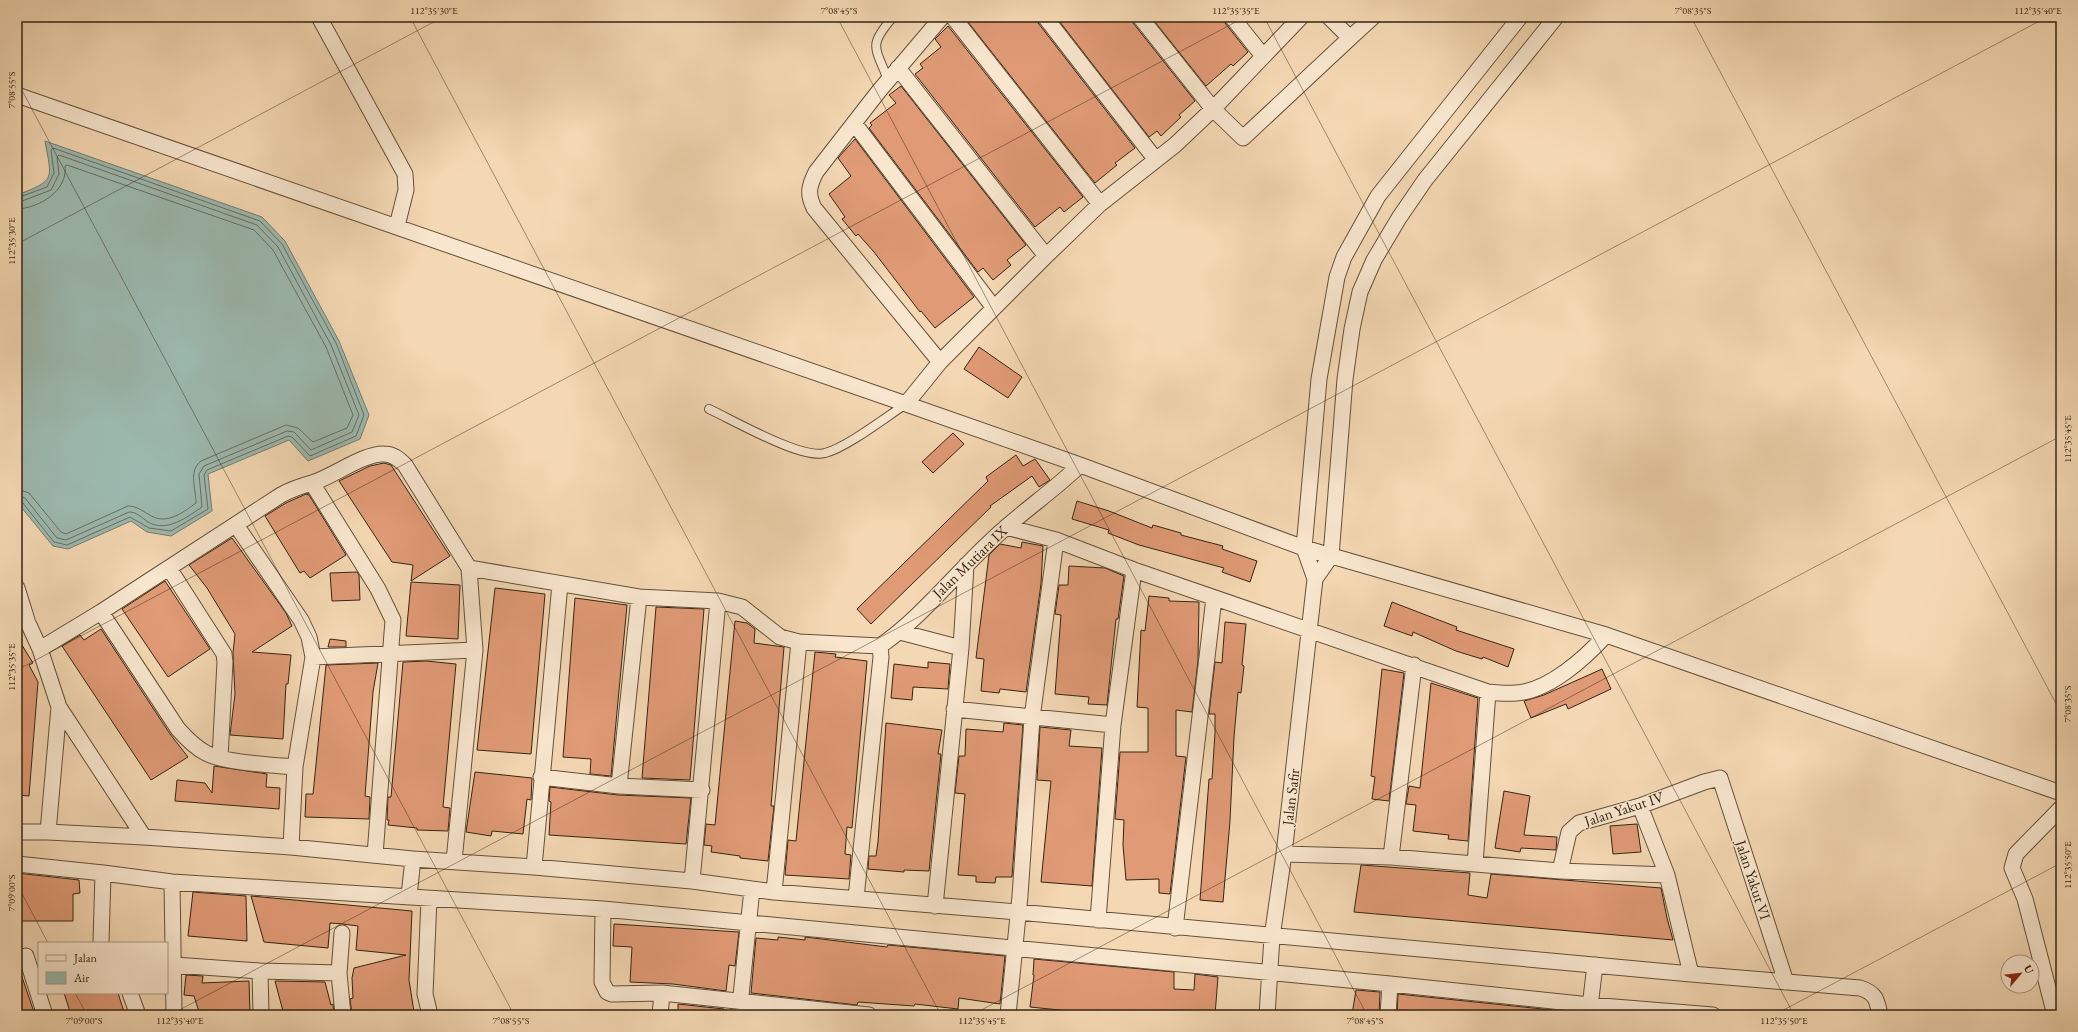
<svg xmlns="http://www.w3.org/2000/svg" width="2078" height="1032" font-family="'EB Garamond',serif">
	<rect width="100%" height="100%" fill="#f4d8b3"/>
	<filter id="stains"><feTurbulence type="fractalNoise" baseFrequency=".005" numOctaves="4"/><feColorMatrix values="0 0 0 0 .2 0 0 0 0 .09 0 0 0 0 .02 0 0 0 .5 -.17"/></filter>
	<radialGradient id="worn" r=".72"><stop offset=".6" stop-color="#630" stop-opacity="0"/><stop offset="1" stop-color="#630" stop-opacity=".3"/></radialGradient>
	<path fill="#9cb9af" stroke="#727d70" d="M 45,141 L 262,217 L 285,241 L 339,341 L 369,415 L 360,439 L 308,461 L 289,440 L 208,474 L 212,511 L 171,536 L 147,532 L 131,521 L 68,549 L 53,546 L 17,502 L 17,195 C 56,180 52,180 45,141 Z"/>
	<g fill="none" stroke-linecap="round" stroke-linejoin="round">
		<path stroke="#686e60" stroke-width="1" d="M 17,198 L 47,187 L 54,173 L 51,150 L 53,148 L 260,221 L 282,244 L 336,343 L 364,415 L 356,436 L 310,456 L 292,437 L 288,436 L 207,470 L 204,475 L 208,509 L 171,531 L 149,528 L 130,517 L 67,545 L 54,542 L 22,502 L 17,500
			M 17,203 L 51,190 L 59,174 L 57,157 L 59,155 L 257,225 L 278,247 L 331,345 L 359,415 L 352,432 L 311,450 L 294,432 L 287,431 L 204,466 L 199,474 L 202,507 C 187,517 167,533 148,522 C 142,518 137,512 129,512 L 66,540 L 57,538 L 25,498 L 17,495
			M 17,209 C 39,208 68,191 65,166 L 67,165 L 254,230 L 273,250 L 326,347 L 353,415 L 347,428 L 313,442 L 298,428 L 286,425 L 201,461 C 188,471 196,489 196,503 C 181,514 165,526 148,514 C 141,510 136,506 128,506 L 66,534 L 61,532 L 29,493 L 17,489"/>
	</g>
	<path fill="#e09a76" stroke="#342412" d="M 964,17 L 1036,17 L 1038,23 L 1135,148 L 1115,163 L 1117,165 L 1095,183 Z
		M 1056,17 L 1131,17 L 1133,23 L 1195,101 L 1179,115 L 1181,117 L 1161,136 L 1157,131 L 1149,137 Z
		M 1151,17 L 1223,17 L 1225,23 L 1248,52 L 1233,66 L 1231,64 L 1206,86 Z
		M 948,26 L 1083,197 L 1064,212 L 1060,207 L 1035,227 L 915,74 L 923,68 L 920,64 L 941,47 L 935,39 Z
		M 901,86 L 1026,245 L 1007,260 L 1011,265 L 993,280 L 983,268 L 978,272 L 869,128 L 872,125 L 870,123 L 896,103 L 889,95 Z
		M 855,139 L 974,297 L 935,328 L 921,311 L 920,312 L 874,252 L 858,234 L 856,236 L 842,219 L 845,217 L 829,194 L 851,176 L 838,158 Z
		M 979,347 L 1022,377 L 1008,398 L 964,369 Z
		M 953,433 L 964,444 L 933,473 L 922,462 Z
		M 1016,455 L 1023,466 L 1035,459 L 1050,480 L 1039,487 L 1032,476 L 990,506 L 991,507 L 871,624 L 857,609 L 988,481 L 986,477 Z
		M 384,463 L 391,465 L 450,556 L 411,581 L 413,565 L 392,562 L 339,481 L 370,466 Z
		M 306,494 L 309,495 L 346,555 L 310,578 L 304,571 L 300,573 L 265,516 L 286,503 Z
		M 1077,501 L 1109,511 L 1152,528 L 1153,525 L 1181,533 L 1181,535 L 1223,546 L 1222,549 L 1257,561 L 1250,582 L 1222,572 L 1224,568 L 1139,545 L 1108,533 L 1109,530 L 1072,519 Z
		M 232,538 L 286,613 L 292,626 L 252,652 L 291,655 L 288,684 L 286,684 L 283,739 L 230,735 L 235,694 L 233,653 L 235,634 L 207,588 L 189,565 Z
		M 1022,542 L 1043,546 L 1041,584 L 1026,692 L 1000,689 L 999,693 L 981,691 L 984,659 L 976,658 L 989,555 L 1000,544 L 1021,548 Z
		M 1069,566 L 1105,568 L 1124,576 L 1118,619 L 1116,619 L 1107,705 L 1088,704 L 1089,697 L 1055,694 L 1061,615 L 1055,614 L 1059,585 L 1068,585 Z
		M 357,572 L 359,575 L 360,600 L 332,601 L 330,573 Z
		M 165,581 L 210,649 L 168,677 L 122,609 Z
		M 411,582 L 460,585 L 458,639 L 406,636 Z
		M 495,588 L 545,594 L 531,754 L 477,750 Z
		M 1149,596 L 1169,598 L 1169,601 L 1199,602 L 1198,661 L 1192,712 L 1176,710 L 1176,756 L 1186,757 L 1170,894 L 1159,893 L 1159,879 L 1126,880 L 1123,845 L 1124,820 L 1115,819 L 1120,752 L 1148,752 L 1148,708 L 1137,707 L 1141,630 L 1145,631 Z
		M 575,598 L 627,605 L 611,776 L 590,774 L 591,759 L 563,757 Z
		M 1392,602 L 1457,627 L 1456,630 L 1514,649 L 1508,667 L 1483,657 L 1482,659 L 1456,651 L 1413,632 L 1412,636 L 1384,626 Z
		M 656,607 L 704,609 L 690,780 L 642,778 Z
		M 735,621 L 747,623 L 755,629 L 754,643 L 784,647 L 771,806 L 774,806 L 768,861 L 740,858 L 740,856 L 711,852 L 712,846 L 704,845 L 706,824 L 715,825 Z
		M 1225,622 L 1246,624 L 1242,665 L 1244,666 L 1241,693 L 1238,692 L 1234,737 L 1230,821 L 1223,902 L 1200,900 L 1209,779 L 1212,779 L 1215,733 L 1215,714 L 1209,714 L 1215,662 L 1222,663 Z
		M 101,629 L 170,734 L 188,757 L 151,780 L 62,646 L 80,635 L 84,640 Z
		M 17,637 L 33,663 L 29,665 L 38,682 L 29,796 L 17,795 Z
		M 330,639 L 346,641 L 346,647 L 328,647 Z
		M 815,652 L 836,654 L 835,657 L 867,661 L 852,828 L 847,827 L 845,854 L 851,855 L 849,879 L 785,875 L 788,840 L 796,841 Z
		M 426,661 L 456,664 L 443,807 L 450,808 L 448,831 L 417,830 L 417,828 L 388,825 L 389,820 L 387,820 L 388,797 L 391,797 L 403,662 Z
		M 928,662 L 950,664 L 948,689 L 913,687 L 912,700 L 891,698 L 894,664 L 928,668 Z
		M 378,663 L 373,692 L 365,796 L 370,797 L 369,819 L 305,817 L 306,794 L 313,794 L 326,665 Z
		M 1382,669 L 1404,673 L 1389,801 L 1372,799 L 1375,777 L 1371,776 Z
		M 1602,669 L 1611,689 L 1568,709 L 1566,704 L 1531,718 L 1524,701 L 1544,695 Z
		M 1431,683 L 1478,698 L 1468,841 L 1448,839 L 1449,835 L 1413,831 L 1416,805 L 1406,804 L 1409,786 L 1420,788 Z
		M 886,723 L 942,730 L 938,754 L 941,754 L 929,871 L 904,870 L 904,872 L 868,869 L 869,856 L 876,856 L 878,842 Z
		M 1004,723 L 1023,725 L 1012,877 L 996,877 L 995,883 L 976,882 L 976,876 L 958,875 L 965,794 L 955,793 L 959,756 L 965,756 L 966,729 L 1003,732 Z
		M 1040,727 L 1071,730 L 1069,746 L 1102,748 L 1092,886 L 1041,882 L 1051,781 L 1037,780 Z
		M 214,766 L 267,774 L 266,787 L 280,788 L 279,809 L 175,801 L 177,780 L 205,783 L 212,793 Z
		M 475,772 L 532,778 L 531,800 L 527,799 L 523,834 L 492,831 L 491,836 L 466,832 Z
		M 550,787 L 618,795 L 691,798 L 686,844 L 549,835 L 551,802 L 549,801 Z
		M 1504,791 L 1530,796 L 1524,835 L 1557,837 L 1556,850 L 1521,848 L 1520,852 L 1495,848 Z
		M 1637,824 L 1641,852 L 1613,854 L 1610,826 Z
		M 1361,865 L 1470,873 L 1468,895 L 1487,898 L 1491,874 L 1661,888 L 1667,918 L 1673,940 L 1354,912 Z
		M 17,873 L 79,880 L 80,893 L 73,894 L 73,921 L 17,921 Z
		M 193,892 L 246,896 L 247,941 L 188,936 Z
		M 251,896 L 412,911 L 409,980 L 414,1012 L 398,1015 L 352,1015 L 350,999 L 353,998 L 352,978 L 354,968 L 406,955 L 356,950 L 358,926 L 343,924 L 330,923 L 328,948 L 264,942 Z
		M 614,924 L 739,932 L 735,966 L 729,965 L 726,991 L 673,984 L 630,982 L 632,947 L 613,946 Z
		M 778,937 L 805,940 L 805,937 L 887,947 L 888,945 L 1005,956 L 1000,1004 L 959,998 L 958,1009 L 915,1004 L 914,1006 L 858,1002 L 857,1005 L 751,993 L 756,938 L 778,940 Z
		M 1034,959 L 1174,972 L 1174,989 L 1194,990 L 1195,974 L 1218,977 L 1215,1015 L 1109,1015 L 1030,1007 L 1034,975 L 1033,975 Z
		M 17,971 L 20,971 L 35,1015 L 17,1015 Z
		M 186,975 L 203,976 L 202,983 L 249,981 L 250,1015 L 200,1015 L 194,996 L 184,995 Z
		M 275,981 L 325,982 L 331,1005 L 333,1004 L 334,1015 L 284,1015 Z
		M 1356,990 L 1380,992 L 1379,1015 L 1352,1015 Z
		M 64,993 L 118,993 L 125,1015 L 71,1015 Z
		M 1398,994 L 1552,1010 L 1552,1015 L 1397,1015 Z
		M 678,1004 L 724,1009 L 723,1015 L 678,1015 Z"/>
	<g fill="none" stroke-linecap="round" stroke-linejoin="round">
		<defs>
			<path id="lane" d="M 888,80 C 875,46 868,46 893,17
				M 709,409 C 733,420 802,460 825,453 C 846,448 886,417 906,404"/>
			<path id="street" d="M 319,17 L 405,174 L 406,190 L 397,226
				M 953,17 L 1100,204
				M 1045,17 L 1156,160
				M 1140,17 L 1213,109 L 1243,138 L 1350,38
				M 1232,17 L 1263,56
				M 1329,17 L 1350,38 L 1373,17
				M 898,68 L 1046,256
				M 17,95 L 906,404 L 1080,465 L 1304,548 L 1606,635 L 2061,793
				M 854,123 L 994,308
				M 940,362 L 814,208 C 807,194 809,186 816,172 L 879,91 L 942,17
				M 906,404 L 940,362 L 1046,256 L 1100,204 L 1175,145 L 1213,109 L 1301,17
				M 312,483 L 378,589 L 393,620 L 375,855
				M 236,525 L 301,620 L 309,637 L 313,657 L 295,767 L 291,847
				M 1006,527 L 1056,540 L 1134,570 L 1488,692 C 1497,693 1507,694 1516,693 C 1549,691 1585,658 1606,635
				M 169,568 L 224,654 L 225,662 L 220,758
				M 1315,579 L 1331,556 L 1345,379 L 1352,329 L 1360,292 L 1374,260 L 1399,218 L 1425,180 L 1556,17
				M 17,588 L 27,620
				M 17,611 L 29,625 L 40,649 L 59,707 L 144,837
				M 101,612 L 178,729 C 186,738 196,748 206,753 C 224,763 273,765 295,767
				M 900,632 L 961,648
				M 880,646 C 921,618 955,574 992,540 C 1020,513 1052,492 1080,465
				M 40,649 L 101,612 L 281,495 C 292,489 301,486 312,483 C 332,477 364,453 384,454 C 393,454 399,459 405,465 L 469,568 L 639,597 L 718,601 L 742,607 L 780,637 L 799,642 L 880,646
				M 313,657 L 475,650
				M 954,709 L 1113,725
				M 541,777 L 619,786 L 702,790
				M 619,786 L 639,597
				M 1640,806 L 1667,875 L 1691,974
				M 17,832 L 48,832 L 144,837 L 291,847 L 413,859 L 534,867 L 692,881 L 774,892 L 1018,912 L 1691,974 L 1860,988 C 1876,993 1877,1000 1880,1015
				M 48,832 L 59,707
				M 1284,854 L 1391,857 L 1560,871 L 1667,875
				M 1391,857 L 1414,665
				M 454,861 L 475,650 L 469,568
				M 17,864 L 103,873 L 172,882 L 603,909 L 1390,984 L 1590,1005 L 1713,1015
				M 1475,864 L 1488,692
				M 534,867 L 560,584
				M 1560,871 L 1569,832 L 1579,823 L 1640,806 L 1704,782 L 1720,778 L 1786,982
				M 692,881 L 718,601
				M 172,882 L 174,1015
				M 774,892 L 799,642
				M 409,896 L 413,859
				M 856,898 L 881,657 L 880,646
				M 429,899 L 425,994 L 430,1015
				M 935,906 L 961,648 L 966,565
				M 603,909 L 602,982 L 607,992 L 612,994 L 662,993 L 869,1015
				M 1098,920 L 1113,725 L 1134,570
				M 1175,928 L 1214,598
				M 342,933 L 339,973 L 343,1015
				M 101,943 L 103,873
				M 26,956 L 45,1015
				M 174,965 L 260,971 L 339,973
				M 260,971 L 261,1015
				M 130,993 L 138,1015
				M 660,1015 L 662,993
				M 739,1015 L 752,889
				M 1008,1015 L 1020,896 L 1032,718 L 1056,540
				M 1267,1015 L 1272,937 L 1284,854 L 1315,579 L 1304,548 L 1319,379 L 1337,277 L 1344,257 L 1378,196 L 1520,17
				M 1388,1015 L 1390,984
				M 1589,1015 L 1595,965
				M 2055,1015 L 2025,899 L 2012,868 L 2016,854 L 2061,808"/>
		</defs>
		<use href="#lane" stroke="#64513a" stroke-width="10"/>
		<use href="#street" stroke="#64513a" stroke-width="17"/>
		<use href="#lane" stroke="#f8e6ce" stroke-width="8"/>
		<use href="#street" stroke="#f8e6ce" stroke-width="15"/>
	</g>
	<path fill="none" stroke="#342412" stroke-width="1" stroke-opacity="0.45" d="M 410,17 L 941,1015M 837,17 L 1367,1015M 1264,17 L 1794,1015M 1691,17 L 2061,713M 17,81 L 514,1015M 17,244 L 443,17M 17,670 L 1245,17M 17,884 L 48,943M 75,993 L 87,1015M 170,1015 L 2047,17M 972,1015 L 2061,436M 1774,1015 L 2061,863"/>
	<g text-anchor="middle" stroke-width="3" stroke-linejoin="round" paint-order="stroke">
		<g font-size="15" fill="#342412" stroke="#f8e6ce">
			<text transform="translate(970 562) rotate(-44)" y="5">Jalan Mutiara IX</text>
			<text transform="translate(1291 797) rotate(-83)" y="5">Jalan Safir</text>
			<text transform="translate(1624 809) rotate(-18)" y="5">Jalan Yakut IV</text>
			<text transform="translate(1753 880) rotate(72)" y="5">Jalan Yakut VI</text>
		</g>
	</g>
	<rect width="2078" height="1032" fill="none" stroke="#f4d8b3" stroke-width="44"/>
	<rect x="38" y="942" width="130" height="52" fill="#f8e6ce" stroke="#aa9883"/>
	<rect x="46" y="955" width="20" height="6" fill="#f8e6ce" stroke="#aa9883"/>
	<text x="74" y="962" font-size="12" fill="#342412">Jalan</text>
	<rect x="46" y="972" width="20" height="12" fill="#9cb9af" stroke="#aa9883"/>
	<text x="74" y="982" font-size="12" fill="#342412">Air</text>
	<g transform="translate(2020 974) rotate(62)"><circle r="19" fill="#f8e6ce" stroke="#aa9883"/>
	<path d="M0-3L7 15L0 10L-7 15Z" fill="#8f2418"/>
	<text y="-6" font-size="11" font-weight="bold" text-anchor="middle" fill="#342412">U</text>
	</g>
	<rect x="22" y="22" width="2034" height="988" fill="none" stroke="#342412" stroke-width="1.5"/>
	<g font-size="10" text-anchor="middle" fill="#342412">
		<text x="434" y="14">112°35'30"E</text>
		<text x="839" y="14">7°08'45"S</text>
		<text x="1236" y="14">112°35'35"E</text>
		<text x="1693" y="14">7°08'35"S</text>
		<text x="2038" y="14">112°35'40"E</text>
		<text transform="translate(11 90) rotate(-90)" y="4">7°08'55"S</text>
		<text transform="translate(11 241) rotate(-90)" y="4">112°35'30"E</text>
		<text transform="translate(2067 439) rotate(-90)" y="4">112°35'45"E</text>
		<text transform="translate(11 667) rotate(-90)" y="4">112°35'35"E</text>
		<text transform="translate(2067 704) rotate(-90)" y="4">7°08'35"S</text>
		<text transform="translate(2067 865) rotate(-90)" y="4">112°35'50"E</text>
		<text transform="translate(11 893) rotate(-90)" y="4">7°09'00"S</text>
		<text x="84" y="1024">7°09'00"S</text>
		<text x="180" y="1024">112°35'40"E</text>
		<text x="511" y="1024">7°08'55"S</text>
		<text x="982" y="1024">112°35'45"E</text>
		<text x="1365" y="1024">7°08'45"S</text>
		<text x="1784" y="1024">112°35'50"E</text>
	</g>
	<rect width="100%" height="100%" filter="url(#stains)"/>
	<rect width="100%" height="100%" fill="url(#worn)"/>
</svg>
